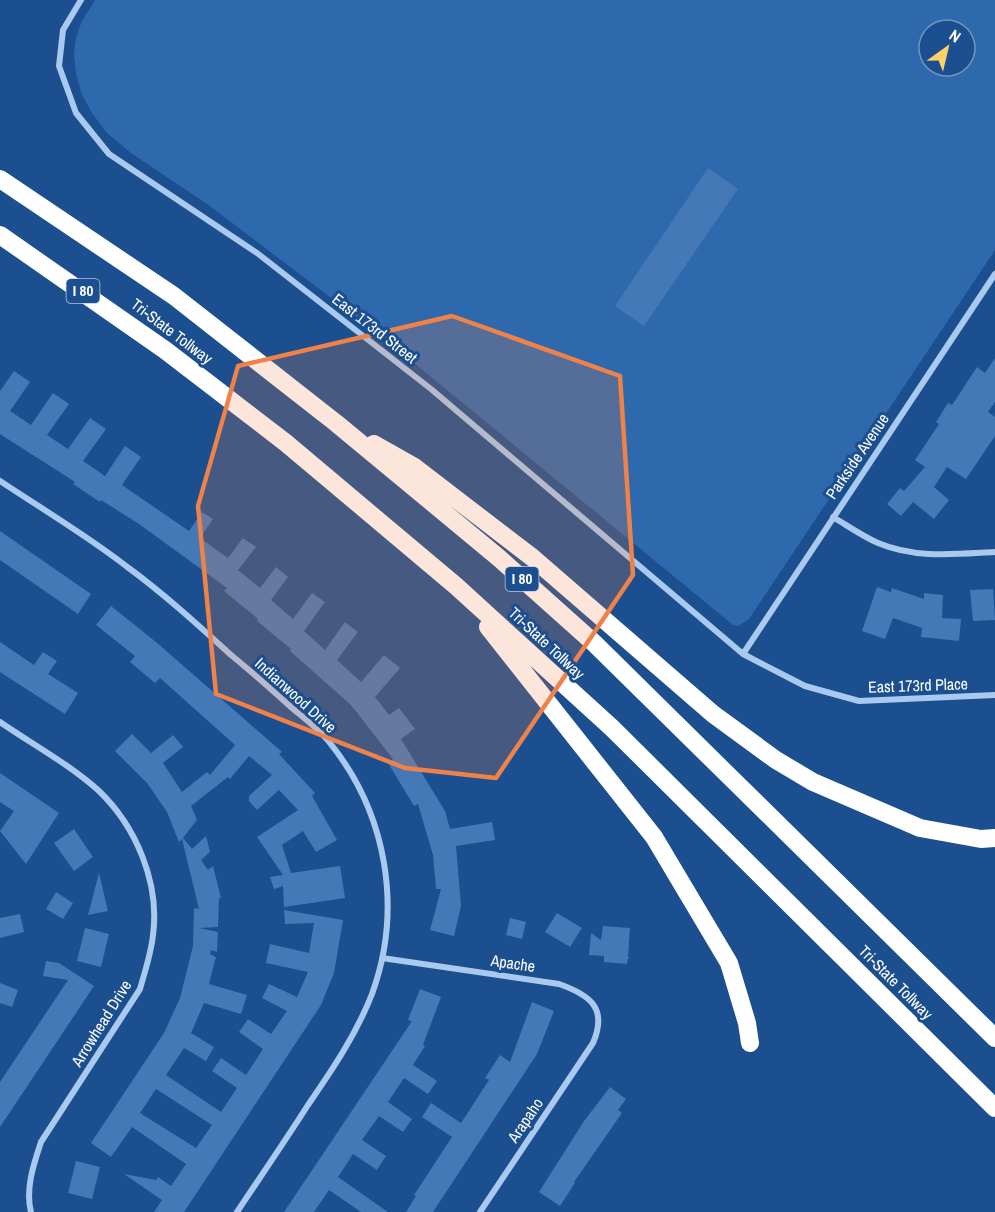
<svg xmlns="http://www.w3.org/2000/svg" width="995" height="1212" font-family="'Archivo Narrow',sans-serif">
	<rect width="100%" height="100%" fill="#1b4f8f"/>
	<path fill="#2e69ad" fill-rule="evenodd" d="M 95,0 L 995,0 L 995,250 L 749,619 L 738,626 L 733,625 L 380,335 L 207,204 L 131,153 L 107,133 L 92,113 L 82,95 L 76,74 L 74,55 L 76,37 L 82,21 ZM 929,30 L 965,30 L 965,66 L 929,66 Z"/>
	<path fill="#4478b7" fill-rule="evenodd" d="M 708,168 L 738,189 L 644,326 L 615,306 Z
		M 995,358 L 995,402 L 988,412 L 995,417 L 995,436 L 966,479 L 947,467 L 934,487 L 949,500 L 934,519 L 913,502 L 901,516 L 887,504 L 900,488 L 904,491 L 925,467 L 915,460 L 939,424 L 936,422 L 948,403 L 952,405 L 977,367 L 985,373 Z
		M 14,371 L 30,382 L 10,411 L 31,425 L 53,393 L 69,404 L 47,435 L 68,449 L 90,418 L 106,429 L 83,461 L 105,476 L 125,446 L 141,457 L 122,485 L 189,531 L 202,512 L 213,519 L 200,538 L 228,558 L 243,538 L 256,547 L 238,570 L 260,588 L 276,567 L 288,577 L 271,600 L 293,619 L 312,593 L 325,602 L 304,631 L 325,650 L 345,622 L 358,632 L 337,660 L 361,682 L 384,655 L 400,668 L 375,697 L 389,715 L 399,708 L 415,729 L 401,739 L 445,811 L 450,829 L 492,822 L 495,840 L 456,846 L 461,906 L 454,936 L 430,930 L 441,889 L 436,889 L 433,855 L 418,804 L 414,806 L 388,763 L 393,759 L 351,705 L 290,651 L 291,649 L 257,621 L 258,619 L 224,591 L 227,588 L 139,524 L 101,500 L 100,502 L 73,484 L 75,482 L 0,434 L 0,391 Z
		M 0,531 L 91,594 L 78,614 L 0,560 Z
		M 877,587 L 891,592 L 892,588 L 924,599 L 924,593 L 943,595 L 942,618 L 961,619 L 959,641 L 921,637 L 922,628 L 893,618 L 885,639 L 862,631 Z
		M 993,589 L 995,620 L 973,621 L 970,590 Z
		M 111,606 L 156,642 L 282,752 L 279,754 L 315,793 L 312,796 L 337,840 L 316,852 L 303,831 L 282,845 L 291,873 L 340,866 L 345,898 L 284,907 L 283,886 L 274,889 L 270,877 L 283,875 L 257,837 L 298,810 L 279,790 L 257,810 L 249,801 L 249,796 L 272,775 L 249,756 L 230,779 L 228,777 L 191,806 L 197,820 L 183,838 L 192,849 L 206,836 L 210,852 L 201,860 L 208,870 L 213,866 L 221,898 L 219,898 L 218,927 L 199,928 L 218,932 L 217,952 L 211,950 L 210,954 L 216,957 L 209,984 L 247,995 L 241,1014 L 204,1003 L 191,1033 L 214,1047 L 206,1061 L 184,1048 L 166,1075 L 221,1112 L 237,1088 L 212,1071 L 221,1058 L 246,1075 L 263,1049 L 239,1032 L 248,1019 L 271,1034 L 287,1011 L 262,998 L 269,984 L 297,997 L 308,972 L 266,963 L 270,944 L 309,953 L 314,923 L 285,924 L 284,910 L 343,920 L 334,973 L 321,1005 L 184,1212 L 154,1212 L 162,1200 L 124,1174 L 156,1180 L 158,1177 L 171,1186 L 186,1164 L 132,1127 L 111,1157 L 91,1143 L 164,1033 L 180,998 L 193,946 L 194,908 L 199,909 L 182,839 L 179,842 L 167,812 L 147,783 L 115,751 L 132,734 L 151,753 L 173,735 L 183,747 L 163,763 L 182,792 L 207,772 L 210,775 L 235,745 L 160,678 L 155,683 L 130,662 L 135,656 L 96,625 ZM 156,1089 L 212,1125 L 196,1148 L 140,1113 Z
		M 0,642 L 34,665 L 43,652 L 57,661 L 48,674 L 78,693 L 65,714 L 0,672 Z
		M 0,773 L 59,813 L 26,864 L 0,831 L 14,811 L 0,802 Z
		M 74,829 L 93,857 L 74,871 L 54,843 Z
		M 99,873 L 108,911 L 88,915 Z
		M 56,892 L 73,903 L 63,919 L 46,909 Z
		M 557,913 L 582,928 L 570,947 L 545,932 Z
		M 20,914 L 24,932 L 0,938 L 0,918 Z
		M 510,918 L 526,922 L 522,939 L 506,935 Z
		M 603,926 L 630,928 L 628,957 L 631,958 L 628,958 L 627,964 L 604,962 L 604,956 L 589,955 L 591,933 L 601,940 Z
		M 85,928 L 109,934 L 101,967 L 77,961 Z
		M 46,961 L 59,963 L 94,986 L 0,1127 L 0,1082 L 68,980 L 43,976 Z
		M 0,983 L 18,990 L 12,1007 L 0,1003 Z
		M 420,989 L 441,997 L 423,1045 L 425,1046 L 413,1065 L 437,1081 L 428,1094 L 404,1078 L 388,1102 L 412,1119 L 403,1132 L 379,1116 L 362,1140 L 386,1156 L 377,1170 L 353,1154 L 338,1177 L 388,1212 L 361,1212 L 329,1190 L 314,1212 L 284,1212 L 412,1021 L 408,1020 Z
		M 532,1002 L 554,1011 L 537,1054 L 433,1212 L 406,1212 L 416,1196 L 414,1195 L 452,1137 L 422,1117 L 431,1103 L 461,1123 L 489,1080 L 485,1078 L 500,1055 L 510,1062 Z
		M 610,1087 L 626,1099 L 618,1110 L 622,1113 L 574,1182 L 575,1183 L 560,1206 L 539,1192 L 584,1121 Z
		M 76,1161 L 100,1167 L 92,1199 L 68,1193 Z"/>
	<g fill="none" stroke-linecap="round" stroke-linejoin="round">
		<path stroke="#a9c9ee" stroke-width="6" d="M 81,0 L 63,30 L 59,66 L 76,113 L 109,154 L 257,253 L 431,389 L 743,654 L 805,686 L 859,701 L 995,695
			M 0,481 C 42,509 86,535 126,566 C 163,593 197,624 231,655 C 252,672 272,690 292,708 C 305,719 320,730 330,743 C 387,814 403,909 372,994 C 356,1035 332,1070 308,1105 C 285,1141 261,1176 237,1212
			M 833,517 C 848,526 862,536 878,543 C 916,559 956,554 995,552
			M 743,654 L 995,274
			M 0,722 C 32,744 69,764 98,790 C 136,826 160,883 153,935 C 151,954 145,971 140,989 L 41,1142 C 34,1163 25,1189 31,1212
			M 382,958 L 559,984 C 590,995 608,1008 593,1043 L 480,1212"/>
		<path stroke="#fff" stroke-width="18" d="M 0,179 L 174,296 L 336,423 L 499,558 L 594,643 L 995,1038
			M 0,235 L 165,350 L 286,443 L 456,586 L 612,728 L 995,1108
			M 374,444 L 413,466 L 533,558 L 713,714 L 776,760 L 813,782 L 920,828 L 981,839 L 995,838
			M 488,627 L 654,837 L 729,963 L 747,1023 L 750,1043"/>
	</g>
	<path fill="#ee8249" fill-opacity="0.2" stroke="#ee8249" stroke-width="4.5" stroke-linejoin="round" d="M 452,316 L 620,376 L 633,575 L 496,778 L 405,768 L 216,694 L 198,506 L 238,366 Z"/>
	<g text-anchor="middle" stroke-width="6" stroke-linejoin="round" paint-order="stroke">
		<g fill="#1b4f8f" stroke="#bbcadd" stroke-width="1.5">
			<rect x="66.5" y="279" width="33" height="24" rx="4.5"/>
			<rect x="505.5" y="567" width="33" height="24" rx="4.5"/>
		</g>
		<g font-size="15" font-weight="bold" fill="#fff">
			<text x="83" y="296">I 80</text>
			<text x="522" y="584">I 80</text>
		</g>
		<g font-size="16" fill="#fff" stroke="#1b4f8f">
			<text transform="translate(375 328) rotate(38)" y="6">East 173rd Street</text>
			<text transform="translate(172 331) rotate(37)" y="6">Tri-State Tollway</text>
			<text transform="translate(857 456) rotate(-56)" y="6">Parkside Avenue</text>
			<text transform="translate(547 643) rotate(43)" y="6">Tri-State Tollway</text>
			<text transform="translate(918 685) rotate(-2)" y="6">East 173rd Place</text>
			<text transform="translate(296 695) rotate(42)" y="6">Indianwood Drive</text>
			<text transform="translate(513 963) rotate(8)" y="6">Apache</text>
			<text transform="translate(896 982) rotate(45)" y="6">Tri-State Tollway</text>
			<text transform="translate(101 1023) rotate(-58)" y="6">Arrowhead Drive</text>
			<text transform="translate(525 1120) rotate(-56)" y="6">Arapaho</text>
		</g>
	</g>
	<g transform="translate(947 48) rotate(34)"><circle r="28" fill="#1b4f8f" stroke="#7695bc" stroke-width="1.5"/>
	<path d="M0-4.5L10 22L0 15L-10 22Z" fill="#ffd166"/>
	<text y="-9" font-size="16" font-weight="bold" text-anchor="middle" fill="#ffffff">N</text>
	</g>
</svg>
